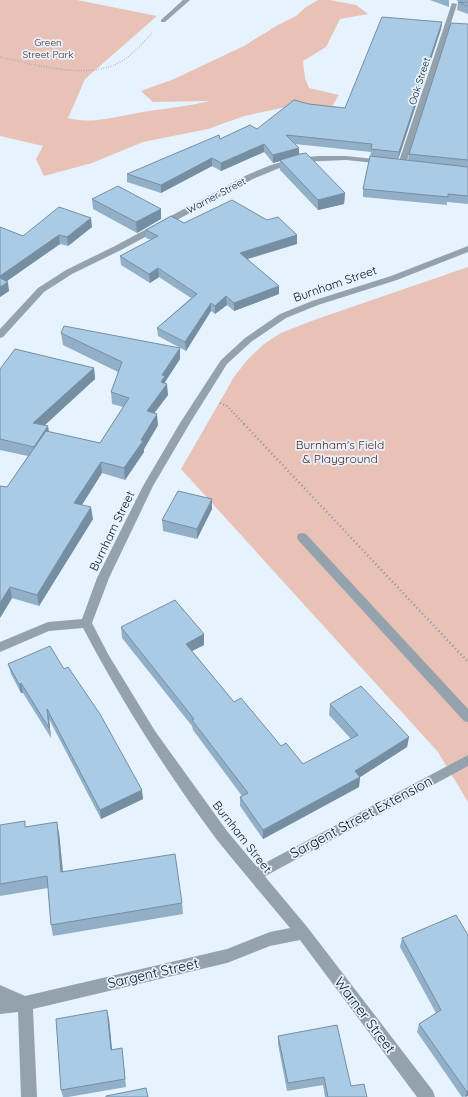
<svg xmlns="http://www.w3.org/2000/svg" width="468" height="1097" font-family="Quicksand,sans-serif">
	<rect width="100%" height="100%" fill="#e6f3fe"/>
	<path fill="#e8c1b7" d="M 0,0 L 77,0 L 157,16 L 85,79 L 69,116 L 67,118 C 94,125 122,115 149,111 C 170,108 189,106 210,101 L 153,102 L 141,91 L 174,79 L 244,46 L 278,25 L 296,16 L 306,7 L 318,0 L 330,0 L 356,5 L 368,14 L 340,19 L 326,47 L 303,61 L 305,78 L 309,88 L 339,95 L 329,111 L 291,106 L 244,116 L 208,129 L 143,142 L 92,163 L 44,176 L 36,159 L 43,146 L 0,136 Z
		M 468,267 L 468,802 L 438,752 L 181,469 L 234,377 L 248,359 L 264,344 L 281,333 L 314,320 Z"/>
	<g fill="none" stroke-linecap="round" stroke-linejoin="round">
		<path stroke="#8c98a2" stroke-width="1.5" stroke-dasharray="0.5 2" stroke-linecap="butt" d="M 0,57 C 33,64 79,78 112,66 C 128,60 141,45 152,33"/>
		<path stroke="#8c98a2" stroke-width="2" stroke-dasharray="1 2.5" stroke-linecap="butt" d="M 220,403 L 227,406 L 245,425"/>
		<path stroke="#8c98a2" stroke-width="2.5" stroke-dasharray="1 3" stroke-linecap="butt" d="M 244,424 L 468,662"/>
		<path fill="#93a2ad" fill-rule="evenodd" d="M 302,533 L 306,534 L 468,709 L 468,722 L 464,721 L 298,540 L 297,537 L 298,534 Z
			M 468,755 L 468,766 L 260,879 L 255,881 L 250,879 L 248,875 L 250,871 Z"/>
		<path fill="#93a2ad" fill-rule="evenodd" d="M 183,0 L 190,0 L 165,22 L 161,22 L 161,20 Z
			M 452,3 L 457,4 L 406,164 L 402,166 L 399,166 L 398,164 Z
			M 319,156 L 346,156 L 384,160 L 388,162 L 384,164 L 346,160 L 299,162 L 277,169 L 253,179 L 121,250 L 72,274 L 44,292 L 3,337 L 0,338 L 0,329 L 38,288 L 66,270 L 115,246 L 247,175 L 271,165 L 296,158 Z
			M 468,246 L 468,252 L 397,280 L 318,305 L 286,318 L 251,342 L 227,364 L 190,423 L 153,486 L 109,578 L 92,623 L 108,654 L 155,731 L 227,831 L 308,928 L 433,1091 L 435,1097 L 417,1097 L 300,940 L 270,946 L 227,963 L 33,1009 L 37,1097 L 21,1097 L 18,1012 L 0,1014 L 0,985 L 25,996 L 227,949 L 270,932 L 290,928 C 266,899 241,870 217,840 C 167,773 122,702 83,628 L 49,631 L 0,652 L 0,642 L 48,622 L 82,619 L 97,578 L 143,486 L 180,423 L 221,360 L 245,338 L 280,314 L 312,301 L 391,276 Z"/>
	</g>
	<path fill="#91afc6" d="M 430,0 L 449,0 L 449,7 Z
		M 456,0 L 468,0 L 468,14 L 457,10 L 458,2 L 460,2 Z
		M 442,22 L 441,29 L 398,159 L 408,160 L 409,154 L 468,24 L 468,204 L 447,202 L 447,205 L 363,197 L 363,189 L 371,152 L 295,144 L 299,148 L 299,154 L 345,193 L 344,204 L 318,210 L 280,170 L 280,161 L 273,163 L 264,152 L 221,171 L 212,166 L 161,193 L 127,182 L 127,174 L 220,139 L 257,129 L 309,104 L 345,108 Z
		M 92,199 L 161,209 L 161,219 L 137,233 L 93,209 Z
		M 267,220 L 297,235 L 297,244 L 248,259 L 279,294 L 234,311 L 227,305 L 215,314 L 211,311 L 186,351 L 158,336 L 157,328 L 191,298 L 159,277 L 150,283 L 121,265 L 120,256 L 151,240 L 146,238 L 146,230 L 184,223 Z
		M 0,227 L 23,236 L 92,227 L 68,246 L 60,244 L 6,281 L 9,291 L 0,297 Z
		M 61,333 L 180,348 L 180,359 L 165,382 L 168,395 L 154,413 L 158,425 L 144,449 L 144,452 L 125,480 L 102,473 L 82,505 L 93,519 L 39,606 L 12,598 L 0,618 L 7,487 L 28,456 L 0,450 L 0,369 L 94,368 L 95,379 L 45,425 L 49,432 L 100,443 L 123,407 L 112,404 L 111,392 L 118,372 L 63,345 Z
		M 212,509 L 197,539 L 163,531 L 162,520 Z
		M 121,627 L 204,634 L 204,645 L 192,651 L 234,702 L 281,746 L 303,764 L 351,739 L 329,715 L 330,704 L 409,737 L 407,747 L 360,777 L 359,787 L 263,839 L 240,806 L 240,797 L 242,796 L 193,730 L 192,726 L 122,638 Z
		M 8,664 L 64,669 L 143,799 L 101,819 L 49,719 L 51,738 L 23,693 L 21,693 L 11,674 Z
		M 0,825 L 26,827 L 59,833 L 63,872 L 182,903 L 183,914 L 53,936 L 51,925 L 48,888 L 0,896 Z
		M 468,935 L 468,1096 L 462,1097 L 417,1032 L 419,1024 L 436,1013 L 400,947 L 402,938 Z
		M 109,1019 L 112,1050 L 123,1057 L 126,1087 L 68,1097 L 63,1097 L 61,1090 Z
		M 278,1036 L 351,1086 L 367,1097 L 325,1097 L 323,1085 L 287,1091 L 278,1044 Z"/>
	<path fill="#768ea1" d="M 442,22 L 441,29 L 398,160 L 399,152 Z
		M 264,144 L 264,152 L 221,171 L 221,163 Z
		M 299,148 L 299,156 L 280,160 L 280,161 L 273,163 L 273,155 Z
		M 212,158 L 212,166 L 161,193 L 161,185 Z
		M 345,193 L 344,204 L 318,210 L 318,200 Z
		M 161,209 L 161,219 L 137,233 L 136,222 Z
		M 91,218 L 92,227 L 68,246 L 67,237 Z
		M 59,235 L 60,244 L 0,286 L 0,276 Z
		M 297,235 L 297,244 L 240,261 L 240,253 Z
		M 158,268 L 159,277 L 150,283 L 149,274 Z
		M 8,282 L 9,291 L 0,297 L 0,287 Z
		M 279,286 L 279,294 L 234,311 L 234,303 Z
		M 226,296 L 227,305 L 215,314 L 215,306 Z
		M 211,303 L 211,311 L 186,351 L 185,342 Z
		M 180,348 L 180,359 L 165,382 L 166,386 L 167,384 L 168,395 L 147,423 L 147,411 L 161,382 L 162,375 Z
		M 94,368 L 95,379 L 35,434 L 33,423 Z
		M 157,414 L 158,425 L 144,449 L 144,452 L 125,480 L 124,468 Z
		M 48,426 L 50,438 L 36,458 L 34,447 Z
		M 101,462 L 102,473 L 76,514 L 74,503 Z
		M 212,499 L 212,509 L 197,539 L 197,529 Z
		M 91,507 L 93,519 L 39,606 L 37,595 Z
		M 10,587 L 12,598 L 0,618 L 0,603 Z
		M 204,634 L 204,645 L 186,654 L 186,644 Z
		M 21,683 L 23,693 L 21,693 L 19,684 Z
		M 47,709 L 49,719 L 51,738 L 49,728 Z
		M 409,737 L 407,747 L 354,781 L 355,771 Z
		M 360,777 L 359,787 L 263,839 L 263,830 Z
		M 142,790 L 143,799 L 101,819 L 100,810 Z
		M 57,822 L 59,833 L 64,883 L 61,872 Z
		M 107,1010 L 109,1019 L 113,1059 L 111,1050 Z
		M 468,1091 L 468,1096 L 465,1097 L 467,1092 Z"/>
	<path fill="#a9cbe6" stroke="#768ea1" d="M 458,2 L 468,3 L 468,6 Z
		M 382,17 L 442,22 L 399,152 L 371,149 L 372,144 L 286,135 L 299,148 L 273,155 L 264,144 L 221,163 L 212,158 L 161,185 L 127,174 L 219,135 L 220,139 L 250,125 L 257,129 L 294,100 L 309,104 L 345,108 Z
		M 451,23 L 468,24 L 468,160 L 409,154 Z
		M 306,153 L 345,193 L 318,200 L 280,160 L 300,154 Z
		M 370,156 L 468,167 L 468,196 L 448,194 L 448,197 L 363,189 Z
		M 118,186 L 161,209 L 136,222 L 92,199 Z
		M 232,200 L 267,220 L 278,217 L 297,235 L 240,253 L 279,286 L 234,303 L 226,296 L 215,306 L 211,303 L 185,342 L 157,328 L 197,294 L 158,268 L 149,274 L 120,256 L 158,236 L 146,230 L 171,216 L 184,223 Z
		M 59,207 L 91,218 L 67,237 L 59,235 L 0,276 L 0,227 L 23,236 Z
		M 0,278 L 8,282 L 0,287 Z
		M 64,326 L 180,348 L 162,375 L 165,376 L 161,382 L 167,384 L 147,411 L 157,414 L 141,440 L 143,441 L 124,468 L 101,462 L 74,503 L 91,507 L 37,595 L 10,587 L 0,603 L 0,486 L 7,487 L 46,431 L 100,443 L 129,398 L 111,392 L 122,362 L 61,333 Z
		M 15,349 L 94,368 L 33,423 L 48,426 L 34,447 L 0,439 L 0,369 Z
		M 178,491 L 212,499 L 197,529 L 162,520 Z
		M 175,600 L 204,634 L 186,644 L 234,702 L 241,698 L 281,746 L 286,743 L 303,764 L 358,735 L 330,704 L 361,686 L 409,737 L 355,771 L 360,777 L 263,830 L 240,797 L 248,793 L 192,720 L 194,719 L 121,627 Z
		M 50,646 L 64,669 L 68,667 L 100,714 L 142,790 L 100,810 L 47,709 L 49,728 L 21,683 L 19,684 L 8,664 Z
		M 25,821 L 25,827 L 57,822 L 61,872 L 175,854 L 182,903 L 51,925 L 47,876 L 0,884 L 0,825 Z
		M 456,915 L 468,935 L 468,1091 L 467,1092 L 419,1024 L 441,1010 L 402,938 Z
		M 107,1010 L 111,1050 L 122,1048 L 125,1079 L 61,1090 L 56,1019 Z
		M 337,1025 L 351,1086 L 364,1084 L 367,1097 L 328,1097 L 324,1077 L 288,1083 L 278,1036 Z
		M 146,1088 L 148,1097 L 106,1097 L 106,1096 Z"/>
	<g text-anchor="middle" stroke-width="3.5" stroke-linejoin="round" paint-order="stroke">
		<g font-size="10" fill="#541f12" stroke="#e6f3fe">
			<text x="48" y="46">Green<tspan x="48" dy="12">Street Park</tspan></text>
		</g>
		<g font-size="10" fill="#08131c" stroke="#e6f3fe">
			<text transform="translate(419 81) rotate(-72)" y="4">Oak Street</text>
			<text transform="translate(216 195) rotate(-28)" y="4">Warner Street</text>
		</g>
		<g font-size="12" fill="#08131c" stroke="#e6f3fe">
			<text transform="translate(335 284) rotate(-19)" y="4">Burnham Street</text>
			<text transform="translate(112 531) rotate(-64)" y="4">Burnham Street</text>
			<text transform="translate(242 837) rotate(52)" y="4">Burnham Street</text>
		</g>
		<g font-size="12" fill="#541f12" stroke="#e6f3fe">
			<text x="340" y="449">Burnham's Field<tspan x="340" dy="14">&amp; Playground</tspan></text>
		</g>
		<g font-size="14" fill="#08131c" stroke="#e6f3fe">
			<text transform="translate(361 817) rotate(-28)" y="5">Sargent Street Extension</text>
			<text transform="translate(153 973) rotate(-13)" y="5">Sargent Street</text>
			<text transform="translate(365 1015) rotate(53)" y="5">Warner Street</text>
		</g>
	</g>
</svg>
